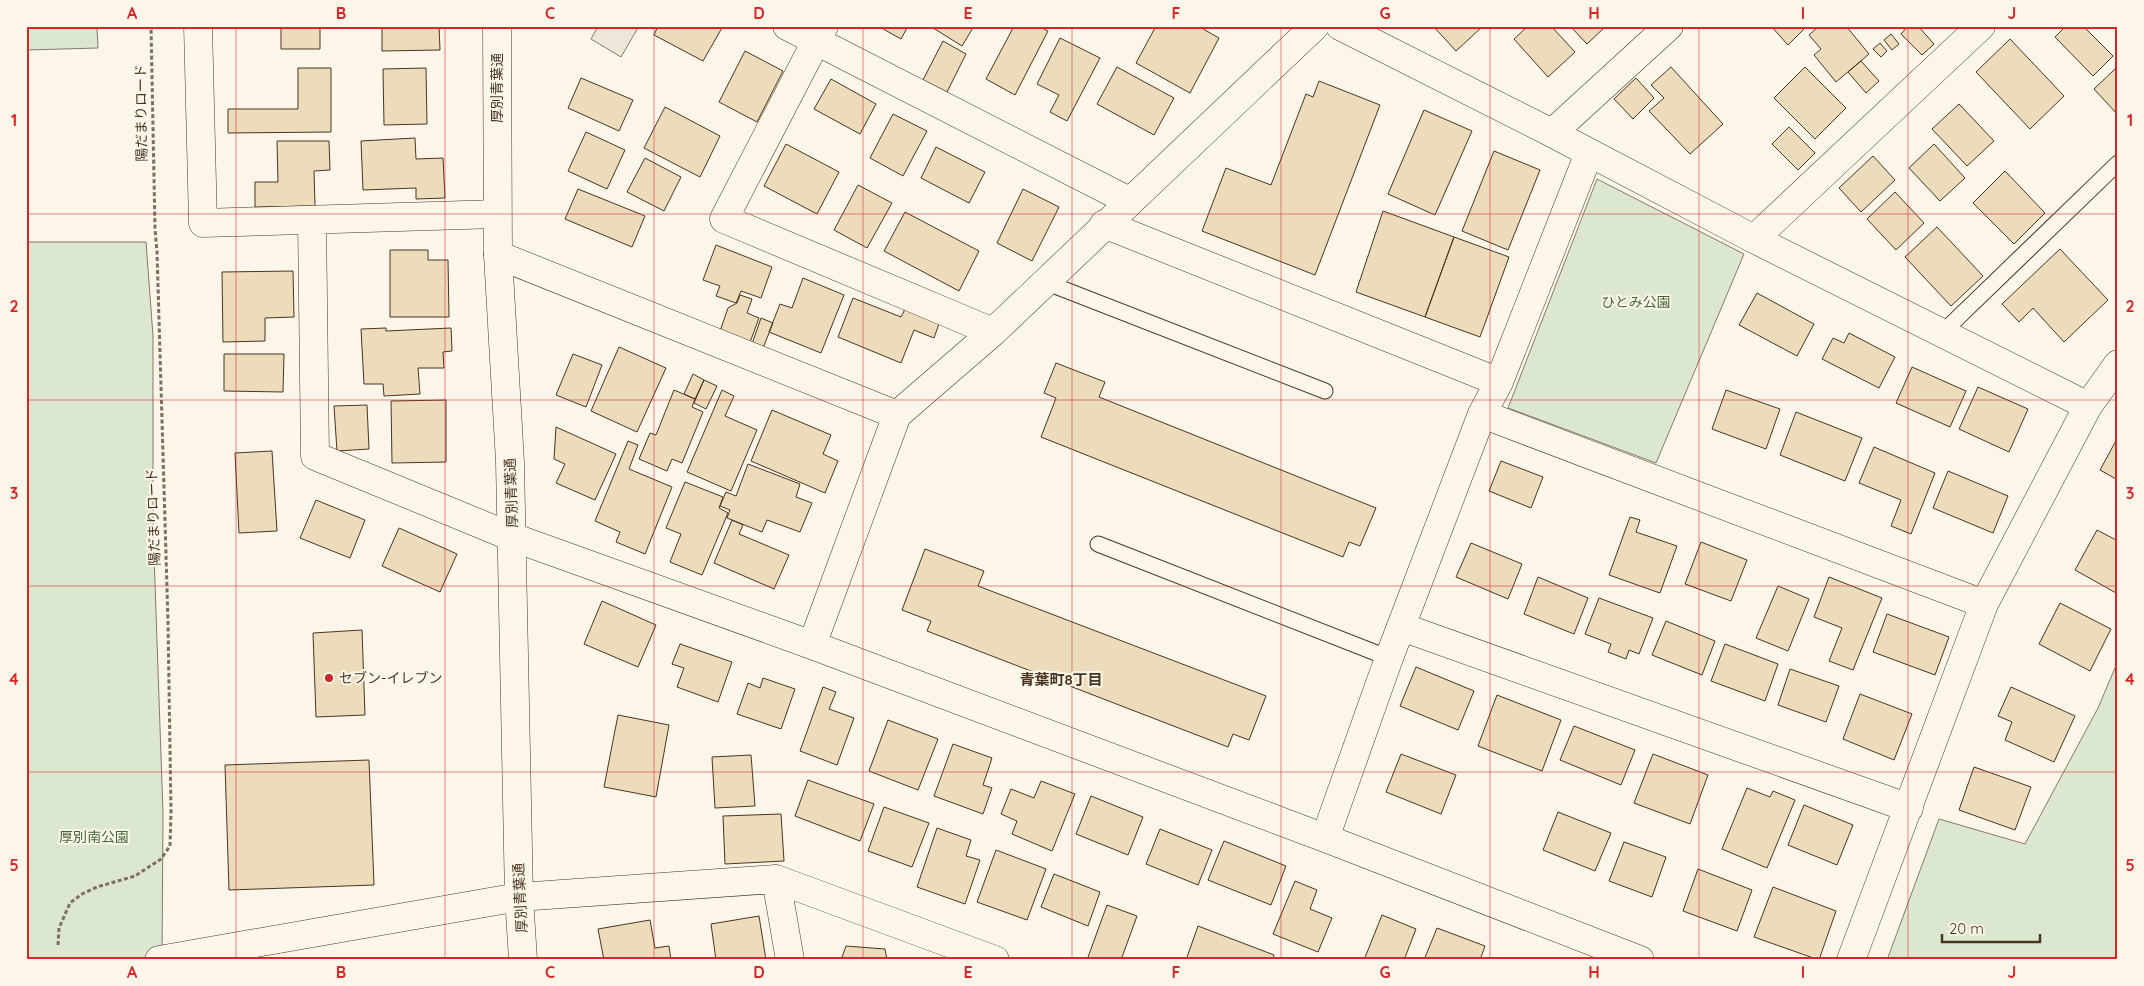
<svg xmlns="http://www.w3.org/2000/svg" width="2144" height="986" font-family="Quicksand,'Noto Sans JP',sans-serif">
	<rect width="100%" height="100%" fill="#fbf6e9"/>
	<path fill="#dce7d0" stroke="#887966" d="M 26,26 L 97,26 L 98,48 L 26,50 Z
		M 1597,179 L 1744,254 L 1656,463 L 1508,408 Z
		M 26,242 L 146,242 L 153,336 L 153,526 L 163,813 L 162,960 L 26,960 Z
		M 2118,661 L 2118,960 L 1887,960 L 1939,819 L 2025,844 L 2098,708 Z"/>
	<path fill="#ede7d9" stroke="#887966" d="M 598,26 L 639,26 L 621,57 L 591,39 Z"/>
	<path fill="#ecdcbc" stroke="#4a3520" d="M 281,26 L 320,26 L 320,49 L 281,49 Z
		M 382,26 L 439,26 L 440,50 L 382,51 Z
		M 658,26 L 723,26 L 703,61 L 654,35 Z
		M 878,26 L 908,26 L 901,39 Z
		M 930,26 L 974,26 L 962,46 Z
		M 1014,26 L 1038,26 L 1048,31 L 1015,95 L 986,79 Z
		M 1156,26 L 1198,26 L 1219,38 L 1190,93 L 1136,63 Z
		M 1433,26 L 1482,26 L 1482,27 L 1456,51 Z
		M 1528,26 L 1551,26 L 1575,52 L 1548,77 L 1514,39 Z
		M 1570,26 L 1606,26 L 1587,44 Z
		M 1771,26 L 1807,26 L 1788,45 Z
		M 1819,26 L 1846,26 L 1869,54 L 1836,82 L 1814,55 L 1821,49 L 1809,35 Z
		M 1908,26 L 1918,26 L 1934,44 L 1922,55 L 1901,34 Z
		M 2066,26 L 2083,26 L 2113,56 L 2093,76 L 2055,37 Z
		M 1891,34 L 1899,44 L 1892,50 L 1884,40 Z
		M 1060,38 L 1100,58 L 1067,121 L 1050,112 L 1059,95 L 1037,84 Z
		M 2010,39 L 2064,96 L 2030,129 L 1976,72 Z
		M 943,41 L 966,54 L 947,92 L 923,80 Z
		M 1880,43 L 1887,51 L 1881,57 L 1873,49 Z
		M 745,51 L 783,71 L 757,122 L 719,102 Z
		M 1861,61 L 1879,81 L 1866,93 L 1848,72 Z
		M 1117,67 L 1174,98 L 1154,135 L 1097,104 Z
		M 1671,67 L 1723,124 L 1690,154 L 1649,111 L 1664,98 L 1651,85 Z
		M 1805,67 L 1846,108 L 1815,139 L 1774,98 Z
		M 298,68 L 331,68 L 331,132 L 228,133 L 228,109 L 298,109 Z
		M 426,68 L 427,124 L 384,125 L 383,69 Z
		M 2115,69 L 2118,71 L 2118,115 L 2094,89 Z
		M 581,78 L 633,100 L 619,131 L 568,108 Z
		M 1636,78 L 1654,98 L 1633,119 L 1614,99 Z
		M 831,79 L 876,104 L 860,134 L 814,109 Z
		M 1319,81 L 1380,105 L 1315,275 L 1202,231 L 1226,168 L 1271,185 L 1306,94 L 1313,97 Z
		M 1959,104 L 1994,141 L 1967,166 L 1932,129 Z
		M 665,107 L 720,136 L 700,177 L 644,148 Z
		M 1424,110 L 1472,131 L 1435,215 L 1388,194 Z
		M 893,114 L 927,131 L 903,176 L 870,158 Z
		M 1789,127 L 1815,153 L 1798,170 L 1772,144 Z
		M 586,132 L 625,150 L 607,189 L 568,171 Z
		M 415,138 L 416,159 L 443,158 L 445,198 L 416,199 L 416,188 L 363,190 L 361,141 Z
		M 277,141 L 329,141 L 330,170 L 314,171 L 315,206 L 255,207 L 255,182 L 278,182 Z
		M 786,144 L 839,172 L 817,214 L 764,186 Z
		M 1934,144 L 1965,178 L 1940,201 L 1909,168 Z
		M 936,147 L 985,172 L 969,203 L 921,178 Z
		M 1494,151 L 1540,170 L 1508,250 L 1462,231 Z
		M 1873,156 L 1895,180 L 1861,212 L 1839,188 Z
		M 645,158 L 681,177 L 664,211 L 627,192 Z
		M 2005,171 L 2045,213 L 2014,244 L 1973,203 Z
		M 858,185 L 892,203 L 867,248 L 834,230 Z
		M 578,189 L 645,216 L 632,247 L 565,219 Z
		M 1023,189 L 1059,207 L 1032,261 L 997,243 Z
		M 1895,192 L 1924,223 L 1896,250 L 1867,219 Z
		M 1383,211 L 1454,237 L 1425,317 L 1356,292 Z
		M 905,212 L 979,251 L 959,291 L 884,251 Z
		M 1937,227 L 1983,276 L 1951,306 L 1905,257 Z
		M 1454,237 L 1509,257 L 1480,337 L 1425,317 Z
		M 716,245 L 772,267 L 761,298 L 741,291 L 736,303 L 716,296 L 720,286 L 703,280 Z
		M 2060,249 L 2108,300 L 2064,342 L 2033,308 L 2019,322 L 2002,304 Z
		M 390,250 L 428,250 L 428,260 L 448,260 L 449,317 L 390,317 Z
		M 293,271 L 294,317 L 265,318 L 265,341 L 223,342 L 222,272 Z
		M 803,278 L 844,295 L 821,353 L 769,332 L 780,304 L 792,308 Z
		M 1757,293 L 1814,324 L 1797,356 L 1739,325 Z
		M 740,295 L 752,299 L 747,313 L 759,318 L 749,345 L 719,334 L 728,308 L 737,303 Z
		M 853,298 L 901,317 L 906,307 L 940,321 L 934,338 L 914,330 L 901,363 L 838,337 Z
		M 761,318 L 773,323 L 763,348 L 752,344 Z
		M 386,328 L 386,331 L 451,328 L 452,351 L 443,352 L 444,368 L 418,368 L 420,394 L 384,396 L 383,384 L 364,384 L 361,329 Z
		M 1849,333 L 1895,357 L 1879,388 L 1822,359 L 1833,338 L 1844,343 Z
		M 619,347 L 666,368 L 637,432 L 591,411 Z
		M 224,354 L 284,354 L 283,392 L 224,391 Z
		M 573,354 L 602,365 L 586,407 L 556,395 Z
		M 1056,363 L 1105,382 L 1099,397 L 1376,508 L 1360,546 L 1349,542 L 1343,557 L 1041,437 L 1056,398 L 1044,393 Z
		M 1912,367 L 1966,391 L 1950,427 L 1896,403 Z
		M 693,374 L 704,380 L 695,399 L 684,394 Z
		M 704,380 L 717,386 L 706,409 L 694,403 Z
		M 1978,387 L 2028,409 L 2009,452 L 1959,429 Z
		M 674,390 L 695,399 L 692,407 L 703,412 L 682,463 L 672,459 L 667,471 L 639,459 L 650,433 L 656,435 Z
		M 722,390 L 734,396 L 725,416 L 757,430 L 731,491 L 687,472 Z
		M 1726,390 L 1780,409 L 1766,449 L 1712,429 Z
		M 446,400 L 446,462 L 392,463 L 391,401 Z
		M 367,405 L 369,449 L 337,451 L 334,406 Z
		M 772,410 L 831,435 L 823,454 L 838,461 L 825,493 L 751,461 Z
		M 1796,412 L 1862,438 L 1845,481 L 1780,455 Z
		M 556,427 L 616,454 L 595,500 L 556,483 L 565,464 L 554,459 Z
		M 2118,437 L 2118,480 L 2100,470 Z
		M 628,441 L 638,445 L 629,469 L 672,487 L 645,554 L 616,542 L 620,532 L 595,521 Z
		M 1874,447 L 1935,473 L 1911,534 L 1891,526 L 1901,500 L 1859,483 Z
		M 272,451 L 277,531 L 239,533 L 235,453 Z
		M 1501,461 L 1543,477 L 1531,508 L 1489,491 Z
		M 748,464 L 800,484 L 796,497 L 812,503 L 800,532 L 767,520 L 762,532 L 727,518 L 730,510 L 720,506 L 726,492 L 736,496 Z
		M 1948,471 L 2008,496 L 1993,533 L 1933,508 Z
		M 685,482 L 723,497 L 719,508 L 728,513 L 702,575 L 670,562 L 681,534 L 666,528 Z
		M 316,500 L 365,520 L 350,558 L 300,538 Z
		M 1630,517 L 1640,520 L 1636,532 L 1677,546 L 1660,593 L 1609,575 Z
		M 732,520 L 743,525 L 739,534 L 789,555 L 774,589 L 714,563 Z
		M 399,528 L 457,554 L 440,592 L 382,566 Z
		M 2097,530 L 2118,541 L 2118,594 L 2075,570 Z
		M 1701,542 L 1747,560 L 1731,601 L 1685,584 Z
		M 1471,543 L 1522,564 L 1508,599 L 1456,577 Z
		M 925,549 L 984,571 L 978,586 L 1266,696 L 1249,740 L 1233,734 L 1228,747 L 927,631 L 931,621 L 902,610 Z
		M 1538,577 L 1588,598 L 1574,634 L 1524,614 Z
		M 1829,577 L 1882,598 L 1853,670 L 1829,661 L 1842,628 L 1814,617 Z
		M 1778,586 L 1809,599 L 1788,651 L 1756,638 Z
		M 1599,598 L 1653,618 L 1639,654 L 1629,650 L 1626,659 L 1608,652 L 1611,644 L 1585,634 Z
		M 602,601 L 656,625 L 638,667 L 584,644 Z
		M 2060,603 L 2111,629 L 2090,671 L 2039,644 Z
		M 1887,614 L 1949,637 L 1935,675 L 1873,652 Z
		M 1666,621 L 1715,641 L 1702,675 L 1652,655 Z
		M 362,630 L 365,715 L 316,717 L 313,633 Z
		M 680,644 L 732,662 L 718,702 L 677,687 L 684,668 L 672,664 Z
		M 1725,644 L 1778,664 L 1765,701 L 1711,681 Z
		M 1416,667 L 1474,691 L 1458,730 L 1400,706 Z
		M 1790,669 L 1839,686 L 1826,722 L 1778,705 Z
		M 763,678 L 795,689 L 781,729 L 737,714 L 748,683 L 760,688 Z
		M 823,687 L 836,692 L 829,709 L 854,718 L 837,765 L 800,751 Z
		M 2011,687 L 2075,716 L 2054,762 L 2005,740 L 2012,722 L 1998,716 Z
		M 1860,694 L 1912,714 L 1894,760 L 1843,739 Z
		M 1497,695 L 1561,720 L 1542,771 L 1478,746 Z
		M 618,715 L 669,725 L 656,797 L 604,787 Z
		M 888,720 L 938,739 L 918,790 L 869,771 Z
		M 1574,726 L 1635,750 L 1621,785 L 1560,760 Z
		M 953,744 L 992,758 L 983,785 L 992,788 L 983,814 L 934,796 Z
		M 1401,754 L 1456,775 L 1441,814 L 1386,792 Z
		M 1653,754 L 1708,775 L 1690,824 L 1634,803 Z
		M 751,755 L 755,806 L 715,808 L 712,757 Z
		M 369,760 L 374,885 L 229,890 L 225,765 Z
		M 1974,767 L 2031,787 L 2015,830 L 1959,810 Z
		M 808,780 L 874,804 L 860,841 L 795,816 Z
		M 1041,781 L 1075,794 L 1052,851 L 1012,834 L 1017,821 L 1001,814 L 1011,789 L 1034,798 Z
		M 1747,788 L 1770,797 L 1773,791 L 1795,800 L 1767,868 L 1722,849 Z
		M 1091,796 L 1143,817 L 1128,855 L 1076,834 Z
		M 1804,805 L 1853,825 L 1837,865 L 1788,845 Z
		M 884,807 L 929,823 L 912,867 L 868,851 Z
		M 1558,812 L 1611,833 L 1595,871 L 1543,850 Z
		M 781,814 L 784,861 L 725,864 L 723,816 Z
		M 937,828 L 971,840 L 966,856 L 980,860 L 965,904 L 917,887 Z
		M 1160,829 L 1212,850 L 1198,885 L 1146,864 Z
		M 1224,841 L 1286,866 L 1271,905 L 1208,880 Z
		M 1624,842 L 1666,857 L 1652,897 L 1609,881 Z
		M 996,850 L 1046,869 L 1027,920 L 977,902 Z
		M 1698,869 L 1752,890 L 1737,931 L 1683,911 Z
		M 1054,874 L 1100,892 L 1088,926 L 1041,907 Z
		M 1295,881 L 1317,890 L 1310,909 L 1332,918 L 1318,952 L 1273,934 Z
		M 1773,887 L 1836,911 L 1819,960 L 1754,937 Z
		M 1107,905 L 1137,916 L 1121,960 L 1087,960 Z
		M 1382,915 L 1416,929 L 1404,960 L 1364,960 Z
		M 759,916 L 766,960 L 716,960 L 711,924 Z
		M 650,920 L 655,948 L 669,946 L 671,960 L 604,960 L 598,929 Z
		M 1198,926 L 1274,955 L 1273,960 L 1186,960 Z
		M 1437,928 L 1485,946 L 1480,960 L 1424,960 Z
		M 846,946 L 885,949 L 887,960 L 841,960 Z"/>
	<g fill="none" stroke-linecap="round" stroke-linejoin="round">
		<defs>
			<path id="service" d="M 1045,282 L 1325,391
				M 1942,333 L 2118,163
				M 1098,544 L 1389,658"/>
			<path id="minor" d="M 198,26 L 203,223 L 497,214
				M 787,26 L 1129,201
				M 824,26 L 724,219 L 993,332
				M 1340,26 L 1552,133 L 1754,239 L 2088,406
				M 1552,133 L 1669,26
				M 312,220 L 315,456 L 512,537 L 812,645 L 1325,838 L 1640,960
				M 1104,224 L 1499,382
				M 1754,239 L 1981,26
				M 498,255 L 897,415
				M 1482,414 L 1984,604
				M 1402,627 L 1909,808
				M 812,645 L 897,415 L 993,332 L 1315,26
				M 1325,838 L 1389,658 L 1482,414 L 1499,382 L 1589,153
				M 776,879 L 790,960
				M 159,960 L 519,897 L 776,879 L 995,960
				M 1851,960 L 1984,604 L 2088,406 L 2118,364"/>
			<path id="tertiary" d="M 497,26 L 498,255 L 510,462 L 519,897 L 523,960"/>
		</defs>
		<use href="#service" stroke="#4a3520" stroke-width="17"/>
		<use href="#minor" stroke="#4a3520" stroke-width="29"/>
		<use href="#tertiary" stroke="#4a3520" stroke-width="29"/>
		<path stroke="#7f6f5c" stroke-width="3" stroke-dasharray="4 2.5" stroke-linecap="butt" d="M 58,945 L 59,928 L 70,903 L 82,894 L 97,887 L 135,876 L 161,859 L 170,846 L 171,812 L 168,622 L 157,252 L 155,229 L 151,26"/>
		<use href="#service" stroke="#fbf6e9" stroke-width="15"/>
		<use href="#minor" stroke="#fbf6e9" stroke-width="28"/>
		<use href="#tertiary" stroke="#fbf6e9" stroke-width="28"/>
	</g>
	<path fill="none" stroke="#d62828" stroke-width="1" stroke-opacity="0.55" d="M 236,26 L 236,960M 445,26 L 445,960M 654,26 L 654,960M 863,26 L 863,960M 1072,26 L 1072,960M 1281,26 L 1281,960M 1490,26 L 1490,960M 1699,26 L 1699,960M 1908,26 L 1908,960M 26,214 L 2118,214M 26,400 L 2118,400M 26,586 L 2118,586M 26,772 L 2118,772"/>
	<circle fill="#c62828" stroke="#fbf6e9" stroke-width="2" cx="329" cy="678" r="5"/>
	<g text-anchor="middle" stroke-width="4" stroke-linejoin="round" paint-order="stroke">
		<g font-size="14" fill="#4a3520" stroke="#fbf6e9">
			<text transform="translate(497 88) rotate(-90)" y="5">厚別青葉通</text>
			<text transform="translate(141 113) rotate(-91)" y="5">陽だまりロード</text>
			<text transform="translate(511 493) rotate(-92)" y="5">厚別青葉通</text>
			<text transform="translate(153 517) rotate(-92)" y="5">陽だまりロード</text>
			<text transform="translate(520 898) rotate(-93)" y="5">厚別青葉通</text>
		</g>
		<g font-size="14" fill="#436837" stroke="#fbf6e9">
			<text x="1636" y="307">ひとみ公園</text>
			<text x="94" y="842">厚別南公園</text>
		</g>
		<g font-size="14" fill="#4a3520" stroke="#fbf6e9" text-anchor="start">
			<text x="339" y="683">セブン-イレブン</text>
		</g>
		<g font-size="15" font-weight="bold" fill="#4a3520" stroke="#fbf6e9">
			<text x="1061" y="685">青葉町8丁目</text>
		</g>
	</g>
	<rect width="2144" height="986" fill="none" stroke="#fbf6e9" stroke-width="55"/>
	<path d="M1942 934v8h98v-8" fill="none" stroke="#4a3520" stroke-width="2.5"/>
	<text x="1949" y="934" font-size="15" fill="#4a3520" stroke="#fbf6e9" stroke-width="4" paint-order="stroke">20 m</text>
	<rect x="28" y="28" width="2088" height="930" fill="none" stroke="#d62828" stroke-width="2"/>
	<g font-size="16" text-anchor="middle" font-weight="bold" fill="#d62828">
		<text x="132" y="19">A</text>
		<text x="341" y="19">B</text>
		<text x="550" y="19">C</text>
		<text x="759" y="19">D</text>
		<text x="968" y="19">E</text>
		<text x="1176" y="19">F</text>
		<text x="1385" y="19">G</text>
		<text x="1594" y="19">H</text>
		<text x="1803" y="19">I</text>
		<text x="2012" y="19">J</text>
		<text x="14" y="126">1</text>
		<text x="2130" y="126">1</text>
		<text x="14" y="312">2</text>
		<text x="2130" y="312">2</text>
		<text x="14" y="499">3</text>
		<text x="2130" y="499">3</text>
		<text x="14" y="685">4</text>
		<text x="2130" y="685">4</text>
		<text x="14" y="871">5</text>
		<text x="2130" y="871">5</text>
		<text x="132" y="978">A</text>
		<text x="341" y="978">B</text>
		<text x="550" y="978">C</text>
		<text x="759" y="978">D</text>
		<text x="968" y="978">E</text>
		<text x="1176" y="978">F</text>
		<text x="1385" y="978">G</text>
		<text x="1594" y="978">H</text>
		<text x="1803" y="978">I</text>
		<text x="2012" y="978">J</text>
	</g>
</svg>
